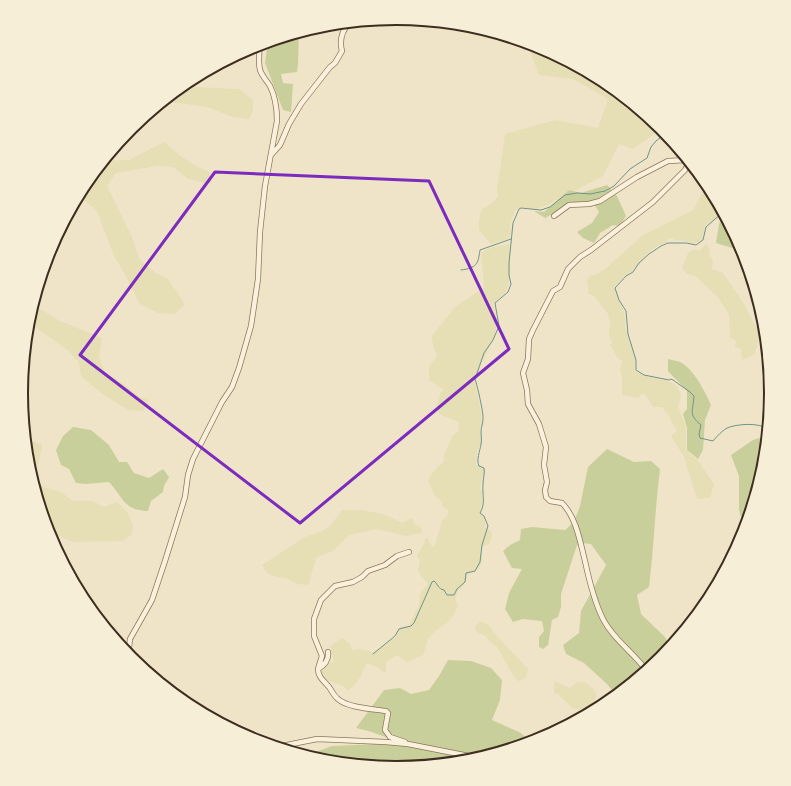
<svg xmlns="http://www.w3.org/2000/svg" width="791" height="786" font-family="Bitter,serif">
	<rect width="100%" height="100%" fill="#f0e4c8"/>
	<path fill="#e6deb5" d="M 531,44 L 539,47 L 604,81 L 660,128 L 649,138 L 632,149 L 619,144 L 603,176 L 556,200 L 548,205 L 536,209 L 521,207 L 515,211 L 510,224 L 511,234 L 508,239 L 491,244 L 479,230 L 479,222 L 481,210 L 492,203 L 498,196 L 497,189 L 505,134 L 555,120 L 598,128 L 608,99 L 573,79 L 539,75 L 528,46 Z
		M 187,82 L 196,87 L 239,89 L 253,100 L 253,111 L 249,119 L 232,117 L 208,107 L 163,101 Z
		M 164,142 L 178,154 L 194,165 L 209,172 L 212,183 L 204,183 L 187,178 L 173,167 L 157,166 L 116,173 L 107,186 L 132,237 L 140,260 L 156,273 L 167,278 L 185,304 L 175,314 L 158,313 L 139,303 L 125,274 L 114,256 L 97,211 L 78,195 L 84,184 L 103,161 L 129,160 Z
		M 705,190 L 713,195 L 722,212 L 718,217 L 705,226 L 702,241 L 694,244 L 681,240 L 676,241 L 672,238 L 668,239 L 667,242 L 652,249 L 633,270 L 627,274 L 614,287 L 624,312 L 625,319 L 625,327 L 636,359 L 635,371 L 649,377 L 669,381 L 678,387 L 681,397 L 678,406 L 686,428 L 686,450 L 698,461 L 714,484 L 710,498 L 699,499 L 696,496 L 684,457 L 671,436 L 677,431 L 669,416 L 662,407 L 653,407 L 645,395 L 642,394 L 638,398 L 622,395 L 622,378 L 620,370 L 622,361 L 617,357 L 610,345 L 612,342 L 609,335 L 610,323 L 608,314 L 594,296 L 589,294 L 587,281 L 590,276 L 597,274 L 604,270 L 643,235 L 693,210 L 703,191 Z
		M 509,244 L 510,252 L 509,284 L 505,293 L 493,304 L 497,320 L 495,336 L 481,364 L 475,382 L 482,418 L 480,430 L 481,441 L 477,452 L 476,465 L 483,467 L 484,470 L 480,489 L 482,492 L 482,503 L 480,514 L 484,517 L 486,528 L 491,531 L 492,536 L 489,544 L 482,547 L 482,562 L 478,569 L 474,573 L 468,574 L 465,583 L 458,591 L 455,600 L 458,605 L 454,614 L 447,623 L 438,629 L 428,639 L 423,655 L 407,662 L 397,655 L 386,662 L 386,672 L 383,672 L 379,668 L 367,663 L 357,683 L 348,691 L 343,686 L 322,678 L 319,672 L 327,664 L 334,662 L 330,646 L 342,638 L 350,644 L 352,650 L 360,649 L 370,651 L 372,653 L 395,638 L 400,627 L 409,625 L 418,607 L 421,592 L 428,584 L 421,576 L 418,570 L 420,559 L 418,558 L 417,555 L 425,542 L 424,539 L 428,538 L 432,547 L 435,545 L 442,521 L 447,516 L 449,511 L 442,506 L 442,502 L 435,496 L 428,480 L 436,468 L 444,462 L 444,455 L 453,435 L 459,431 L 458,422 L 439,414 L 437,405 L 440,394 L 444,390 L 429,380 L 429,367 L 437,356 L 433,346 L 432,336 L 454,308 L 484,287 L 481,253 L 492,247 Z
		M 706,244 L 710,249 L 709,255 L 713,261 L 712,269 L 723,273 L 743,302 L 756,327 L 762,331 L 754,355 L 742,360 L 741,349 L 735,347 L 736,340 L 730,338 L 729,315 L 718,297 L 695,276 L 687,274 L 682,268 L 688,253 L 692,250 L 700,250 Z
		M 32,304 L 60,321 L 102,338 L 99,357 L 105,372 L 129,388 L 139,397 L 149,399 L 144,411 L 128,410 L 100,392 L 81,376 L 79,362 L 66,349 L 28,322 Z
		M 25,438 L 42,445 L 39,461 L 35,474 L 43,487 L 61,492 L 73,501 L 93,501 L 104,507 L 117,502 L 127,512 L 133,525 L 132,534 L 123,541 L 73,542 L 48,531 L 28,466 Z
		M 342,510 L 361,510 L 383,514 L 402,523 L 412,518 L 415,525 L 419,526 L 422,530 L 421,533 L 406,536 L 377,529 L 349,535 L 333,551 L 317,557 L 312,571 L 309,585 L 297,584 L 286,578 L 277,577 L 268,574 L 262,565 L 305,537 L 322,531 L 330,526 Z
		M 480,622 L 482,622 L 490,626 L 494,633 L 528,669 L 526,678 L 518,681 L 514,677 L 497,647 L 489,641 L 486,636 L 478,633 L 474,627 Z
		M 554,681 L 570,688 L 578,682 L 585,682 L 594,689 L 597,696 L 586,711 L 572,708 L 558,694 L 554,693 Z"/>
	<path fill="#c9cf9b" d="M 299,32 L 298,64 L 297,72 L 281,74 L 283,83 L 293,84 L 291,112 L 283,110 L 265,63 L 267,49 L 263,43 Z
		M 607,185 L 617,196 L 626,216 L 620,226 L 613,225 L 600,233 L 594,243 L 583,238 L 577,232 L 592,223 L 599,212 L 592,201 C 575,204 561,209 545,218 L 534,211 L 544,212 L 569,190 L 581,193 Z
		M 723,214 L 742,250 L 743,254 L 739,250 L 716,243 L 719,224 Z
		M 668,359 C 672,360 677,361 680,362 C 693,368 706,393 711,405 L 705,420 L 703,450 L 698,459 L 687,450 L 687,428 L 683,414 L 687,409 L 687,391 L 668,371 Z
		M 73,427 L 91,430 L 109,445 L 119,462 L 127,462 L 134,473 L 149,478 L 163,469 L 169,477 L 164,486 L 163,492 L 151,501 L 148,511 C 123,510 124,498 109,482 L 86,484 L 76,483 L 69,469 L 61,465 L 56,450 L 63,436 Z
		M 766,436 L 763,466 L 744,528 L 739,510 L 739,476 L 731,455 L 753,440 Z
		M 607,449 L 634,462 L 651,461 L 660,469 C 655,508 654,548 649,587 L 637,595 L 641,614 L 665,637 L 670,647 L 660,658 L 616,695 L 607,684 L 584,663 L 566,654 L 563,645 L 579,633 L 581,611 L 606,565 L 591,544 L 582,543 L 577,545 L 561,594 L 561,607 L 558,617 L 552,620 L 548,645 L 543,649 L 539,647 L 539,637 L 544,631 L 542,621 L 523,619 L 513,622 L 505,609 L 509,593 L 522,569 L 512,568 L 503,551 L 510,545 L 520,540 L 521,529 L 532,527 L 565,530 L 574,522 L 580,506 L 588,467 Z
		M 448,660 L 471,661 L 491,668 L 502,680 L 500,700 L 492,720 L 521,733 L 530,742 L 468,761 L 395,768 L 322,761 L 305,756 L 332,746 L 401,743 L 372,732 L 356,728 L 384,690 L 400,688 L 411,694 L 429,690 L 439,676 Z"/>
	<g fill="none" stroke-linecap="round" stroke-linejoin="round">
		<path stroke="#6f938a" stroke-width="1" d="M 722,213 L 706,227 L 703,240 L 696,245 L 686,243 L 668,243 L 661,246 L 649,254 L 639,263 L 633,272 L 626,276 L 615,288 L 619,300 L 626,311 L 628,334 L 636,360 L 636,370 L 644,375 L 669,380 L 671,379 L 673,380 L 690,392 L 694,396 C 693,412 688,414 701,425 L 699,434 L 700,438 L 713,441 C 717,436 722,431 727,428 C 736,424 760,422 767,429
			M 461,270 C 477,268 478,264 480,250 L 511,239
			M 373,654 L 395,636 L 399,629 L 411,626 L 414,623 L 432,582 L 434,581 C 438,584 438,589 444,590 L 447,595 L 454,595 L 457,589 L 465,582 L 466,573 L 475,571 L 480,562 L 482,545 L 488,526 L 484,516 L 480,513 C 486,503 482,495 483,484 C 483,479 485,473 484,468 L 479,466 C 476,460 480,451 481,444 C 482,440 481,436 481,432 C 481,427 483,423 483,419 C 484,415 477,384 475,379 L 484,353 L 493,340 L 499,326 L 495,303 L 508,292 L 511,284 L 509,275 L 509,263 L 513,223 L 519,209 L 521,208 L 541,210 L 550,207 L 565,195 L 577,193 L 590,194 L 605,191 L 614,186 L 630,169 L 647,158 L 651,147 L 656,141 L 665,134"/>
		<defs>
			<path id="minor" d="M 271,155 L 280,145 L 289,124 L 301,104 L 330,67 L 335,63 L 342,51 C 339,40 342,31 349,23
				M 554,216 L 569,205 L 589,204 L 600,201 L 637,177 L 668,161 L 687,160
				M 328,652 C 329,660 325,665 318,669 C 318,677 324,681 329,687 C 332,691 334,696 338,699 C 348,708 373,709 386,711 L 388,713 L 385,730 L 390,737 L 405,742
				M 128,656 L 130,639 L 152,600 L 165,561 L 185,497 L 188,475 L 193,459 L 222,402 L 232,387 L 239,368 L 251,326 L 258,279 L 260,232 L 265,186 L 277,121 C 277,110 275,96 270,86 C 267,81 262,76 260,70 C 258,62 259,53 260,44
				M 318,669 L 322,656 L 314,636 L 314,619 L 321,600 L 335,586 L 353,582 L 362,577 L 368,571 L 385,565 L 397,556 L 409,552
				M 646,670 C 633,652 613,639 603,619 C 594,601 589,580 585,561 C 580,541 576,517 562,503 L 550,501 L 546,497 L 545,490 L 547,482 L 544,465 L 546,447 L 539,424 L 528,404 L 527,390 L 523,373 L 528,359 L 529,339 L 533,330 L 553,291 L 560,287 L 568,269 L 580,257 L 591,250 L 653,202 L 685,170 L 689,163
				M 277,747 L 317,739 L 386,742 L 408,744 L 479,758"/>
		</defs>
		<use href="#minor" stroke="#8d765c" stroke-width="6"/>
		<use href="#minor" stroke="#faf1dc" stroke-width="4.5"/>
	</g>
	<path fill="none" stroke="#7b2cbf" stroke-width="3" stroke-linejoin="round" d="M 215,172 L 429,181 L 509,349 L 300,523 L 80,355 Z"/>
	<path d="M0 0H791V786H0ZM28 393a368 368 0 1 1 736 0a368 368 0 1 1-736 0Z" fill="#f7eed8" fill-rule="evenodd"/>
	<path fill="none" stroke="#3d2e20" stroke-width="2" d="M28 393a368 368 0 1 1 736 0a368 368 0 1 1-736 0Z"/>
</svg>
